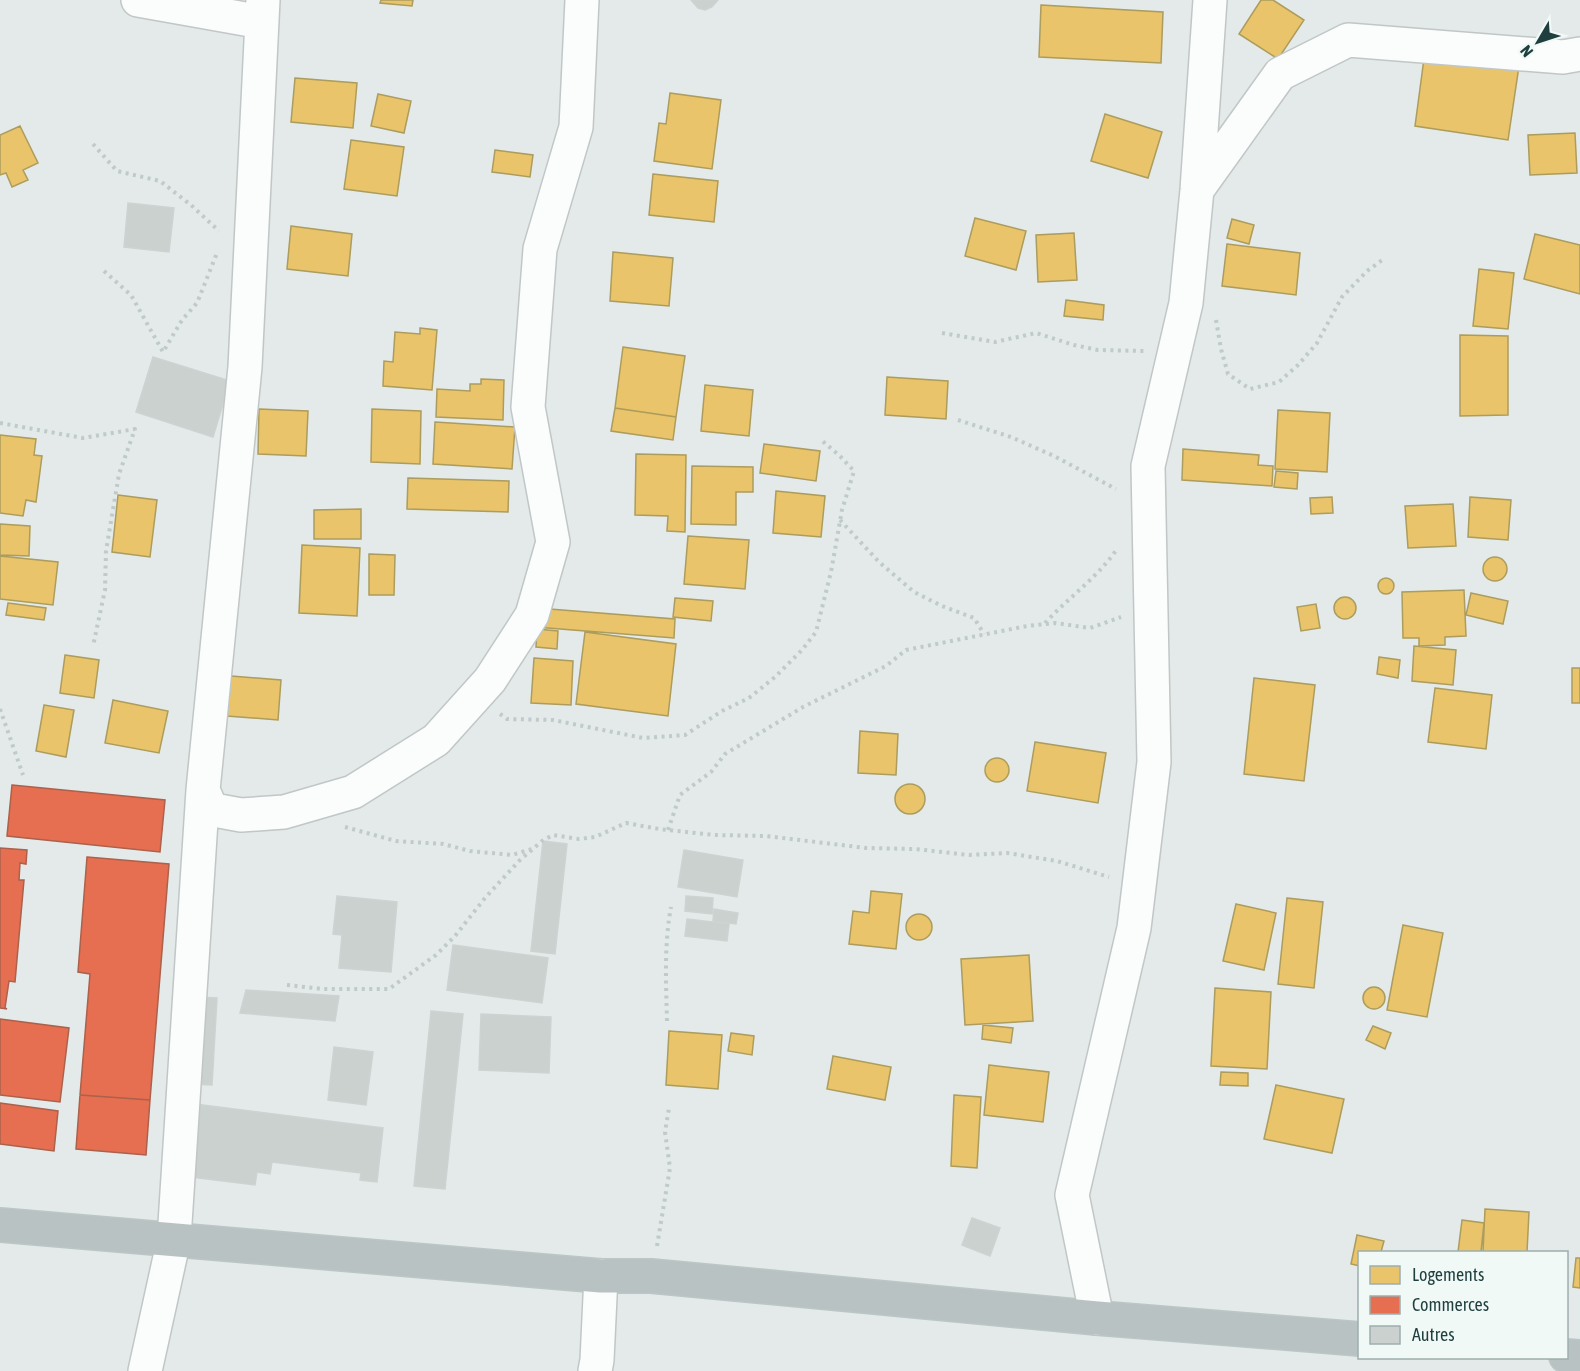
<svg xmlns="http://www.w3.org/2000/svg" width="1580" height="1371" font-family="'Asap Condensed',sans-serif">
	<rect width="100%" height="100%" fill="#e3eae9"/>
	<path fill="#e9c46a" stroke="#ac9c5d" stroke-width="1.5" d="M 381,0 L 413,0 L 412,6 L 380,3 Z
		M 1261,0 L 1273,0 L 1304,20 L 1278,59 L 1239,34 Z
		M 1041,5 L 1163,12 L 1161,63 L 1039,57 Z
		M 1425,51 L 1519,66 L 1508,140 L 1415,126 Z
		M 295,78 L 357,83 L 353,128 L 291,122 Z
		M 670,93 L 721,100 L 712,169 L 654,161 L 659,123 L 666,124 Z
		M 378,94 L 411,101 L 404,133 L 371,126 Z
		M 1105,114 L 1162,132 L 1148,178 L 1091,161 Z
		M 20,126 L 38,163 L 23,170 L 28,180 L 12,187 L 6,173 L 0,175 L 0,135 Z
		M 1575,133 L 1577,173 L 1530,175 L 1528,135 Z
		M 351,140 L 404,147 L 397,196 L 344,189 Z
		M 495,150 L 533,155 L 530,177 L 492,172 Z
		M 653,174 L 718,181 L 714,222 L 649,215 Z
		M 975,218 L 1026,231 L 1016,270 L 965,256 Z
		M 1232,219 L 1254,225 L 1249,244 L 1227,238 Z
		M 291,226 L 352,234 L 348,276 L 287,269 Z
		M 1074,233 L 1077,280 L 1038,282 L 1036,235 Z
		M 1535,234 L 1580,245 L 1580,294 L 1524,279 Z
		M 1227,244 L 1300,253 L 1296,295 L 1222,286 Z
		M 613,252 L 673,258 L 669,306 L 610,301 Z
		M 1479,269 L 1514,273 L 1508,329 L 1473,326 Z
		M 1066,300 L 1104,305 L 1103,320 L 1064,316 Z
		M 420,328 L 437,330 L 432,390 L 383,386 L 384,361 L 393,362 L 395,332 L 420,334 Z
		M 1460,335 L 1508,336 L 1508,415 L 1460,416 Z
		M 623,347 L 685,356 L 676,417 L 615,408 Z
		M 887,377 L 948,381 L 946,419 L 885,415 Z
		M 481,379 L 504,380 L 503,420 L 436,417 L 437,389 L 470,391 L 470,384 L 481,384 Z
		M 705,385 L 753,390 L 749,436 L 701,431 Z
		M 615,408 L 676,417 L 673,440 L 611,431 Z
		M 259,409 L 308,411 L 306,456 L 258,454 Z
		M 372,409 L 421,411 L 420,464 L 371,462 Z
		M 1278,410 L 1330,413 L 1327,472 L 1275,469 Z
		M 435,422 L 515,427 L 512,469 L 433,464 Z
		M 0,435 L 36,439 L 34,455 L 42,456 L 36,502 L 26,500 L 23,516 L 0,513 Z
		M 764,444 L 820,451 L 816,481 L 760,473 Z
		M 1183,449 L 1259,455 L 1258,465 L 1273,466 L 1272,486 L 1182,480 Z
		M 636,454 L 686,455 L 685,532 L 667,531 L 668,516 L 635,515 Z
		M 692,466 L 753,467 L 753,492 L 736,492 L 736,525 L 691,524 Z
		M 1276,471 L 1298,473 L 1297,489 L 1274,487 Z
		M 408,478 L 509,481 L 508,512 L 407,509 Z
		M 776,491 L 825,496 L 821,537 L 773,533 Z
		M 118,495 L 157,500 L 150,557 L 112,552 Z
		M 1332,497 L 1333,513 L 1311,514 L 1310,498 Z
		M 1470,497 L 1511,500 L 1508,540 L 1468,537 Z
		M 1453,504 L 1456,546 L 1408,548 L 1405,506 Z
		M 361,509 L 361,539 L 314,539 L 314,510 Z
		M 0,524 L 30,526 L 29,556 L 0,555 Z
		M 688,536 L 749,540 L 745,589 L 684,584 Z
		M 302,545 L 360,548 L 357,616 L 299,613 Z
		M 369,554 L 395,555 L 394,595 L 369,595 Z
		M 0,556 L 58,562 L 53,605 L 0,599 Z
		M1483 569a12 12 0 1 1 24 0a12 12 0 1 1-24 0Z
		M1378 586a8 8 0 1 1 16 0a8 8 0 1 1-16 0Z
		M 1464,590 L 1466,636 L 1445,637 L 1445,645 L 1419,646 L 1419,638 L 1403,638 L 1402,592 Z
		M 1471,593 L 1508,601 L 1503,624 L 1466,615 Z
		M1334 608a11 11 0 1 1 22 0a11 11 0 1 1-22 0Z
		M 675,598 L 713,601 L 711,621 L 673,617 Z
		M 8,603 L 46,608 L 44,620 L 6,615 Z
		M 1316,604 L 1320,628 L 1301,631 L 1297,607 Z
		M 537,608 L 675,619 L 674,638 L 535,627 Z
		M 537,629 L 558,631 L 557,649 L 536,647 Z
		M 585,632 L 676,644 L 668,716 L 576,704 Z
		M 1414,646 L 1456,650 L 1453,685 L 1412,681 Z
		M 65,655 L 99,660 L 94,698 L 60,693 Z
		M 1379,657 L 1400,660 L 1398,678 L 1377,674 Z
		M 534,658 L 573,661 L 571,705 L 531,703 Z
		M 1572,668 L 1580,668 L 1580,703 L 1572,703 Z
		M 231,676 L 281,680 L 278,720 L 227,716 Z
		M 1254,678 L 1315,685 L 1304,781 L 1244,774 Z
		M 1435,688 L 1492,695 L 1486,749 L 1428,742 Z
		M 113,700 L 168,711 L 159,753 L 105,743 Z
		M 44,705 L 74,710 L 66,757 L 36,751 Z
		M 860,731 L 898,734 L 896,775 L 858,773 Z
		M 1035,742 L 1106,753 L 1098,803 L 1027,791 Z
		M985 770a12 12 0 1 1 24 0a12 12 0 1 1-24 0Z
		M895 799a15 15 0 1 1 30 0a15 15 0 1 1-30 0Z
		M 871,891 L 902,894 L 896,949 L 849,944 L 853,911 L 869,913 Z
		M 1287,898 L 1323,902 L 1314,988 L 1278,984 Z
		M 1236,904 L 1276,913 L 1264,970 L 1223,961 Z
		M906 927a13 13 0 1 1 26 0a13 13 0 1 1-26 0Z
		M 1403,925 L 1443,933 L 1427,1017 L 1387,1010 Z
		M 1029,955 L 1033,1021 L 965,1025 L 961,959 Z
		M1363 998a11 11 0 1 1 22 0a11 11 0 1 1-22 0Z
		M 1215,988 L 1271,992 L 1267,1069 L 1211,1066 Z
		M 983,1025 L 1013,1028 L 1011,1043 L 982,1039 Z
		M 1373,1026 L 1391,1033 L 1385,1049 L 1366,1040 Z
		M 669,1031 L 722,1035 L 718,1089 L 666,1085 Z
		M 731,1033 L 754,1036 L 752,1055 L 728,1051 Z
		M 833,1056 L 891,1067 L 885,1100 L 827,1089 Z
		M 989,1065 L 1049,1072 L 1043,1122 L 984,1115 Z
		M 1221,1072 L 1248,1073 L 1248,1086 L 1220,1085 Z
		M 1276,1085 L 1344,1099 L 1332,1153 L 1264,1139 Z
		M 954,1095 L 981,1097 L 977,1168 L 951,1166 Z
		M 1485,1209 L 1529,1212 L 1527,1252 L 1483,1252 Z
		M 1462,1220 L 1484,1223 L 1481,1252 L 1458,1252 Z
		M 1357,1235 L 1384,1241 L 1381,1252 L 1360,1252 L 1360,1266 L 1351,1264 Z
		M 1576,1258 L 1580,1258 L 1580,1288 L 1573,1287 Z"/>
	<path fill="#e76f51" stroke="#ab614b" stroke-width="1.5" d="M 12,785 L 165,800 L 160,852 L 7,836 Z
		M 0,848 L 27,850 L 26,864 L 20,863 L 19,880 L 24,880 L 15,982 L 9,981 L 5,1008 L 7,1009 L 0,1008 Z
		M 87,857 L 169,864 L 150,1100 L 80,1095 L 90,974 L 78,972 Z
		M 0,1019 L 69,1028 L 60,1102 L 0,1095 Z
		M 80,1095 L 150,1100 L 146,1155 L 76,1149 Z
		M 0,1103 L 58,1111 L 54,1151 L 0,1144 Z"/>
	<path fill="#cad1cf" stroke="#ccd3d2" stroke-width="1.5" d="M 691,0 L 718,0 L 712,7 L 705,10 L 698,8 Z
		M 128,203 L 174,208 L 169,252 L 124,247 Z
		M 153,357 L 230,381 L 213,437 L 136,412 Z
		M 543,841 L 567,844 L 555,954 L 531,951 Z
		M 684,850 L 743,860 L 737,897 L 678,887 Z
		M 337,896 L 397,902 L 391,972 L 339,968 L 342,935 L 333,934 Z
		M 686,896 L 713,898 L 712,914 L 685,911 Z
		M 714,909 L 738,913 L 736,924 L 713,921 Z
		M 687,919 L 729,924 L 727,941 L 685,936 Z
		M 453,945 L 548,958 L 542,1003 L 447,990 Z
		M 246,990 L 339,996 L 335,1021 L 240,1013 Z
		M 198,997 L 217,998 L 212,1085 L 193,1084 Z
		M 431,1011 L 463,1014 L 445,1189 L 414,1186 Z
		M 481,1014 L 551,1017 L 549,1073 L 479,1070 Z
		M 334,1047 L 373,1052 L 366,1105 L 328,1100 Z
		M 187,1103 L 383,1128 L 377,1182 L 360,1180 L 361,1173 L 272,1162 L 270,1174 L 257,1172 L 255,1185 L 191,1177 Z
		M 972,1218 L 1000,1228 L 990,1256 L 962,1245 Z"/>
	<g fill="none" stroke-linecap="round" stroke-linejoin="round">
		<defs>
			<path id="minor" d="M 138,0 L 262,22
				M 1197,190 L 1280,74 L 1348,40 L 1563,57 L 1580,54
				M 203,790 L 209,804 L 214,810 L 241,815 L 284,812 L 353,792 L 436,740 L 490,680 L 532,615 L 553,542 L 528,407 L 540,249 L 576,127 L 582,0
				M 1097,1318 L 1072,1195 L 1134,928 L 1154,762 L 1148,466 L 1186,303 L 1197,190 L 1210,0
				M 145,1371 L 174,1239 L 203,790 L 245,367 L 263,0
				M 595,1371 L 597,1360 L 601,1276"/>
			<path id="highway" d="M 0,1225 L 601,1276 L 651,1276 L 1097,1318 L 1360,1339
				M 1566,1356 L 1580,1357"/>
		</defs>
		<use href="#minor" stroke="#c0c7c6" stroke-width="36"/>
		<use href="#highway" stroke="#bbc6c5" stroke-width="36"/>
		<path stroke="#c0caca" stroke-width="4" stroke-dasharray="3 4.5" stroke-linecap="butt" d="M 93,144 L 117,171 L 160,181 L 191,205 L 219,231
			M 104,271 L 131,295 L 163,352 L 182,320 L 197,303 L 217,253
			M 1216,320 L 1221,349 L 1228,374 L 1250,389 L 1279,382 L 1298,365 L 1317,343 L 1342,297 L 1367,271 L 1385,258
			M 942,333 L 995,342 L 1036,333 L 1074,345 L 1098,350 L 1144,351
			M 958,420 L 1011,437 L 1054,456 L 1116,489
			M 0,423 L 83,438 L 135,429 L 119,474 L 106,551 L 105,590 L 93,646
			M 840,520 L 879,562 L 914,592 L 942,606 L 974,618 L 984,634
			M 1045,623 C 1068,598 1097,578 1117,549
			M 0,709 L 23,775
			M 500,714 L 507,719 L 553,720 L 643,738 L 685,735 L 722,711 L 749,698 L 775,677 L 802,650 L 816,632 L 831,572 L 842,510 L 854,471 L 840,456 L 820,439
			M 345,827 L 396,841 L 443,844 L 470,851 L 512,855 L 532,849
			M 668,830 L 680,795 L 711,772 L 725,754 L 803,707 L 886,666 L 906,650 L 1027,626 L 1055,623 L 1090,628 L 1121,617
			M 287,985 L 323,989 L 389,989 L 436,955 L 455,936 L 485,898 L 519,861 L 542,841 L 553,835 L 579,839 L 595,837 L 626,823 L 659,829 L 714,835 L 766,836 L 866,848 L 915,849 L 969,855 L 1007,853 L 1057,861 L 1109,877
			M 667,1021 C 666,982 664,945 671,907
			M 657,1246 L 670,1168 L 665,1132 L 669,1108"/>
		<use href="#minor" stroke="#fbfcfc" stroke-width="33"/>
		<use href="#highway" stroke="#b9c2c3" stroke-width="33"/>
	</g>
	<rect x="1358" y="1251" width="210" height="108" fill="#f1f9f7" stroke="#9dafad" stroke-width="1.5"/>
	<rect x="1370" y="1266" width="30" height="18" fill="#e9c46a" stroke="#9dafad" stroke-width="1.5"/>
	<text x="1412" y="1281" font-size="18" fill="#1f3f3e">Logements</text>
	<rect x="1370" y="1296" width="30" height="18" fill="#e76f51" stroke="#9dafad" stroke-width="1.5"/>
	<text x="1412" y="1311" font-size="18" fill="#1f3f3e">Commerces</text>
	<rect x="1370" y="1326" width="30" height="18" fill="#cad1cf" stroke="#9dafad" stroke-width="1.5"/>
	<text x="1412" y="1341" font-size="18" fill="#1f3f3e">Autres</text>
	<g transform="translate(1538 42) rotate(231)" stroke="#f1f9f7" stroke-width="4.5" paint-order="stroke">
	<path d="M0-4.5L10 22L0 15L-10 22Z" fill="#1f3f3e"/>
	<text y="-9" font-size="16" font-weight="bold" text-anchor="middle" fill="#1f3f3e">N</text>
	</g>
</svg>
